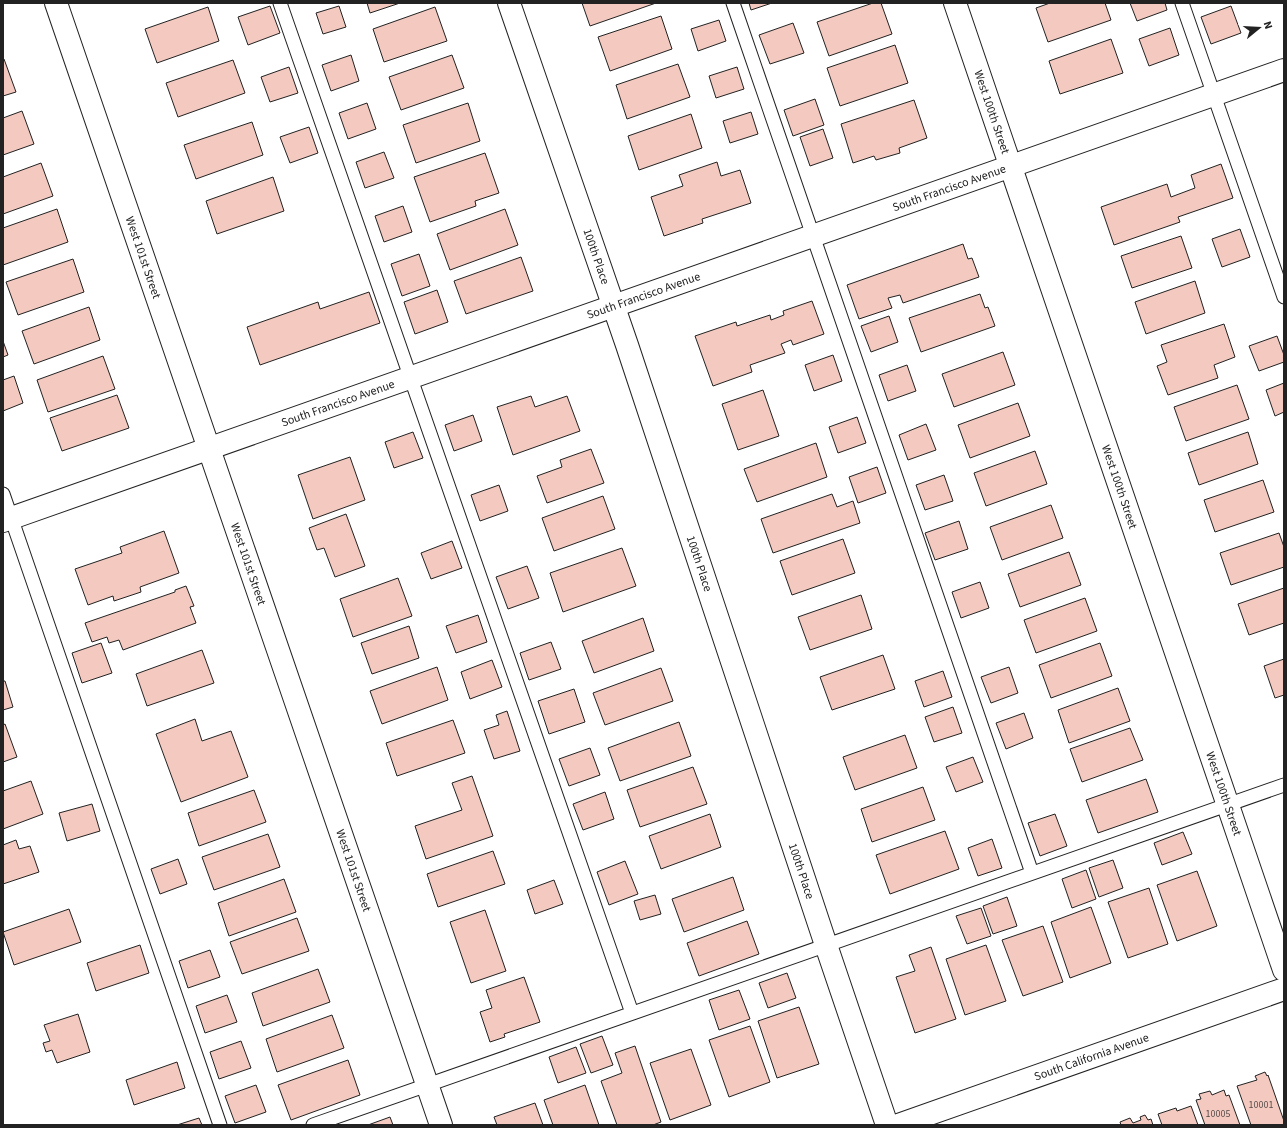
<svg xmlns="http://www.w3.org/2000/svg" width="1287" height="1128" font-family="'Source Sans 3',sans-serif">
	<rect width="100%" height="100%" fill="#fff"/>
	<path fill="#f3c9c0" stroke="#222" d="M 367,3 L 400,3 L 370,13 Z
		M 582,3 L 656,3 L 590,26 Z
		M 749,3 L 772,3 L 751,10 Z
		M 873,3 L 881,3 L 892,34 L 829,56 L 817,22 Z
		M 1050,3 L 1105,3 L 1111,20 L 1048,42 L 1036,8 Z
		M 1130,3 L 1165,3 L 1167,10 L 1137,21 Z
		M 270,6 L 280,33 L 248,45 L 238,17 Z
		M 339,6 L 346,27 L 323,34 L 316,13 Z
		M 1231,6 L 1241,33 L 1211,44 L 1201,17 Z
		M 208,7 L 219,41 L 157,63 L 145,29 Z
		M 435,7 L 447,41 L 384,62 L 373,29 Z
		M 661,16 L 672,49 L 610,71 L 598,37 Z
		M 719,20 L 726,41 L 698,51 L 691,29 Z
		M 793,23 L 804,53 L 770,64 L 759,35 Z
		M 1170,28 L 1179,55 L 1149,66 L 1139,39 Z
		M 1111,39 L 1123,73 L 1060,94 L 1049,61 Z
		M 895,45 L 908,83 L 840,106 L 827,68 Z
		M 351,55 L 359,81 L 331,91 L 322,65 Z
		M 452,55 L 464,88 L 401,110 L 389,77 Z
		M 3,59 L 4,59 L 16,92 L 3,96 Z
		M 233,60 L 245,93 L 178,117 L 166,83 Z
		M 678,64 L 690,97 L 627,119 L 616,85 Z
		M 289,67 L 298,93 L 270,102 L 261,77 Z
		M 737,67 L 744,89 L 716,98 L 709,76 Z
		M 815,99 L 824,125 L 793,136 L 784,110 Z
		M 914,100 L 927,138 L 899,148 L 900,153 L 876,160 L 874,156 L 853,163 L 841,124 Z
		M 367,103 L 376,129 L 348,139 L 339,113 Z
		M 468,103 L 480,141 L 416,163 L 403,125 Z
		M 22,111 L 34,144 L 3,155 L 3,118 Z
		M 751,112 L 758,134 L 730,143 L 723,121 Z
		M 691,114 L 702,148 L 639,170 L 628,136 Z
		M 252,122 L 263,155 L 196,179 L 184,145 Z
		M 309,127 L 318,153 L 290,163 L 280,137 Z
		M 823,129 L 833,158 L 810,166 L 800,137 Z
		M 384,152 L 394,178 L 365,188 L 356,162 Z
		M 485,153 L 499,193 L 475,201 L 476,206 L 430,222 L 414,177 Z
		M 717,162 L 721,176 L 740,170 L 751,203 L 702,219 L 703,223 L 664,236 L 651,197 L 683,186 L 679,175 Z
		M 41,163 L 53,196 L 3,214 L 3,177 Z
		M 1221,164 L 1233,198 L 1178,217 L 1180,222 L 1114,245 L 1101,207 L 1167,184 L 1171,197 L 1195,188 L 1191,175 Z
		M 273,177 L 284,211 L 217,234 L 206,201 Z
		M 403,206 L 412,232 L 384,242 L 375,216 Z
		M 57,209 L 68,242 L 3,265 L 3,228 Z
		M 505,209 L 518,245 L 450,270 L 437,234 Z
		M 1240,229 L 1250,257 L 1222,267 L 1212,239 Z
		M 1181,236 L 1192,268 L 1132,288 L 1121,256 Z
		M 963,244 L 968,259 L 972,258 L 979,277 L 903,303 L 900,295 L 888,298 L 892,308 L 859,319 L 847,285 Z
		M 419,254 L 430,286 L 402,296 L 391,264 Z
		M 521,257 L 533,291 L 466,314 L 454,281 Z
		M 73,259 L 84,292 L 18,315 L 6,282 Z
		M 1195,281 L 1205,313 L 1146,334 L 1135,302 Z
		M 437,290 L 448,322 L 415,334 L 404,302 Z
		M 369,292 L 380,323 L 260,365 L 247,327 L 318,302 L 320,309 Z
		M 980,294 L 985,308 L 988,307 L 995,326 L 921,352 L 909,318 Z
		M 812,301 L 824,334 L 793,345 L 791,340 L 781,344 L 785,353 L 750,365 L 752,372 L 713,386 L 695,336 L 736,322 L 737,326 L 770,315 L 771,320 L 784,315 L 783,311 Z
		M 89,307 L 100,340 L 34,364 L 22,331 Z
		M 889,316 L 898,342 L 871,352 L 861,326 Z
		M 1224,324 L 1235,357 L 1214,365 L 1218,378 L 1168,395 L 1157,366 L 1167,362 L 1161,345 Z
		M 1277,336 L 1284,355 L 1284,362 L 1259,371 L 1249,346 Z
		M 3,341 L 8,355 L 3,357 Z
		M 1003,352 L 1015,385 L 954,407 L 942,374 Z
		M 833,355 L 842,381 L 814,391 L 805,365 Z
		M 103,356 L 115,389 L 48,412 L 37,380 Z
		M 907,365 L 916,391 L 888,401 L 879,375 Z
		M 14,376 L 23,403 L 3,411 L 3,380 Z
		M 1284,383 L 1284,412 L 1275,416 L 1266,390 Z
		M 1237,385 L 1249,419 L 1186,441 L 1174,407 Z
		M 763,390 L 779,436 L 738,450 L 722,404 Z
		M 117,395 L 129,428 L 62,451 L 50,418 Z
		M 531,396 L 535,407 L 567,396 L 580,431 L 513,455 L 497,407 Z
		M 1018,403 L 1030,436 L 970,458 L 958,425 Z
		M 473,415 L 482,441 L 454,451 L 445,425 Z
		M 857,417 L 866,443 L 838,453 L 829,427 Z
		M 926,424 L 936,450 L 908,460 L 899,435 Z
		M 413,432 L 423,458 L 394,468 L 385,442 Z
		M 1248,432 L 1258,464 L 1199,485 L 1188,453 Z
		M 816,443 L 827,477 L 757,502 L 744,469 Z
		M 591,449 L 604,483 L 547,503 L 537,476 L 562,467 L 560,460 Z
		M 1035,451 L 1047,484 L 986,506 L 974,473 Z
		M 350,457 L 365,500 L 313,519 L 298,475 Z
		M 877,467 L 886,493 L 858,503 L 849,477 Z
		M 944,475 L 953,501 L 925,510 L 916,485 Z
		M 1263,480 L 1274,512 L 1215,532 L 1204,500 Z
		M 499,485 L 508,511 L 480,521 L 471,495 Z
		M 832,494 L 837,507 L 853,501 L 860,523 L 773,553 L 761,519 Z
		M 603,496 L 615,529 L 554,551 L 542,518 Z
		M 1051,505 L 1063,538 L 1002,560 L 990,527 Z
		M 346,514 L 365,566 L 335,577 L 324,548 L 317,550 L 309,528 Z
		M 959,521 L 968,549 L 935,560 L 925,533 Z
		M 164,531 L 179,573 L 140,587 L 141,592 L 114,601 L 113,596 L 88,605 L 75,569 L 122,553 L 120,547 Z
		M 1279,533 L 1284,547 L 1284,567 L 1231,585 L 1220,553 Z
		M 843,539 L 855,573 L 792,595 L 780,561 Z
		M 452,541 L 462,568 L 431,579 L 421,553 Z
		M 622,548 L 636,586 L 563,612 L 550,573 Z
		M 1069,552 L 1081,585 L 1020,607 L 1008,574 Z
		M 527,566 L 539,598 L 508,609 L 496,577 Z
		M 398,578 L 412,616 L 353,637 L 340,599 Z
		M 980,582 L 989,608 L 961,618 L 952,592 Z
		M 186,586 L 194,606 L 190,607 L 196,623 L 123,650 L 119,640 L 109,643 L 107,637 L 92,642 L 85,623 L 175,592 L 175,590 Z
		M 1284,588 L 1284,623 L 1249,635 L 1238,604 Z
		M 861,595 L 872,629 L 810,650 L 798,617 Z
		M 1085,598 L 1097,631 L 1036,653 L 1024,620 Z
		M 478,615 L 487,642 L 456,653 L 446,626 Z
		M 643,618 L 654,651 L 594,673 L 582,641 Z
		M 409,626 L 419,658 L 372,674 L 361,643 Z
		M 551,642 L 561,669 L 529,680 L 520,653 Z
		M 101,643 L 112,673 L 82,683 L 72,653 Z
		M 1100,643 L 1112,676 L 1051,698 L 1039,665 Z
		M 202,650 L 214,683 L 147,706 L 136,674 Z
		M 883,655 L 895,689 L 832,710 L 820,677 Z
		M 1284,659 L 1284,695 L 1275,698 L 1264,666 Z
		M 492,660 L 502,687 L 470,699 L 461,672 Z
		M 437,667 L 448,700 L 382,724 L 370,691 Z
		M 1009,667 L 1018,693 L 991,703 L 981,677 Z
		M 661,668 L 673,701 L 605,725 L 593,693 Z
		M 943,671 L 952,697 L 924,707 L 915,681 Z
		M 3,681 L 5,681 L 13,707 L 3,710 Z
		M 1118,688 L 1130,721 L 1069,743 L 1058,710 Z
		M 574,689 L 585,722 L 549,734 L 538,701 Z
		M 953,707 L 962,733 L 934,742 L 925,717 Z
		M 507,711 L 520,751 L 494,759 L 484,730 L 499,725 L 496,715 Z
		M 1024,713 L 1033,738 L 1006,749 L 996,723 Z
		M 195,719 L 202,741 L 231,731 L 248,777 L 181,802 L 156,734 Z
		M 453,720 L 465,753 L 397,776 L 386,743 Z
		M 679,722 L 691,756 L 620,781 L 608,748 Z
		M 5,724 L 17,757 L 3,762 L 3,725 Z
		M 1130,728 L 1143,760 L 1082,782 L 1070,749 Z
		M 905,735 L 917,768 L 855,790 L 843,757 Z
		M 590,748 L 600,775 L 569,786 L 559,759 Z
		M 973,757 L 983,782 L 956,792 L 946,767 Z
		M 693,767 L 707,804 L 640,827 L 627,790 Z
		M 472,776 L 493,836 L 426,859 L 415,826 L 462,810 L 452,783 Z
		M 1146,779 L 1158,812 L 1098,833 L 1086,800 Z
		M 31,781 L 43,814 L 3,829 L 3,791 Z
		M 923,787 L 935,820 L 872,842 L 861,809 Z
		M 254,790 L 266,822 L 199,846 L 188,813 Z
		M 605,792 L 614,819 L 583,830 L 573,804 Z
		M 92,804 L 100,831 L 67,841 L 59,813 Z
		M 710,814 L 721,847 L 661,869 L 649,836 Z
		M 1055,814 L 1067,846 L 1040,856 L 1028,823 Z
		M 945,831 L 959,869 L 890,894 L 876,855 Z
		M 1183,832 L 1192,854 L 1162,865 L 1154,843 Z
		M 268,834 L 280,867 L 214,890 L 202,857 Z
		M 992,839 L 1002,868 L 978,876 L 968,848 Z
		M 16,840 L 19,849 L 30,846 L 39,872 L 3,884 L 3,845 Z
		M 493,851 L 505,884 L 438,907 L 427,874 Z
		M 178,859 L 187,884 L 160,894 L 151,869 Z
		M 1113,860 L 1123,888 L 1099,897 L 1089,868 Z
		M 625,861 L 638,894 L 609,905 L 597,872 Z
		M 1086,870 L 1096,899 L 1072,908 L 1062,879 Z
		M 1197,871 L 1217,926 L 1177,941 L 1157,885 Z
		M 733,877 L 744,910 L 684,932 L 672,899 Z
		M 284,879 L 296,912 L 229,936 L 218,903 Z
		M 554,880 L 563,904 L 535,914 L 527,890 Z
		M 1149,888 L 1168,944 L 1128,958 L 1108,902 Z
		M 655,895 L 661,914 L 640,920 L 634,901 Z
		M 1007,897 L 1017,926 L 993,934 L 983,906 Z
		M 1091,907 L 1111,963 L 1070,978 L 1051,922 Z
		M 981,908 L 991,936 L 967,944 L 956,916 Z
		M 69,909 L 81,942 L 14,965 L 3,932 Z
		M 485,910 L 506,971 L 471,983 L 450,922 Z
		M 297,918 L 309,951 L 242,974 L 230,942 Z
		M 747,921 L 759,954 L 699,976 L 687,943 Z
		M 1043,926 L 1063,982 L 1023,996 L 1002,940 Z
		M 140,945 L 149,973 L 96,991 L 87,963 Z
		M 986,945 L 1006,1001 L 965,1015 L 946,959 Z
		M 931,947 L 956,1019 L 915,1033 L 896,977 L 915,971 L 909,955 Z
		M 210,950 L 220,977 L 188,988 L 179,961 Z
		M 318,969 L 330,1002 L 263,1026 L 252,993 Z
		M 787,973 L 796,998 L 768,1008 L 759,983 Z
		M 524,977 L 540,1022 L 504,1034 L 505,1037 L 490,1042 L 480,1012 L 492,1008 L 486,990 Z
		M 739,990 L 750,1019 L 719,1030 L 709,1000 Z
		M 227,995 L 237,1022 L 205,1033 L 196,1006 Z
		M 799,1007 L 819,1064 L 777,1078 L 758,1021 Z
		M 78,1014 L 90,1052 L 57,1063 L 52,1050 L 46,1052 L 43,1043 L 50,1041 L 44,1025 Z
		M 332,1015 L 344,1048 L 277,1072 L 266,1039 Z
		M 750,1026 L 770,1082 L 729,1097 L 709,1040 Z
		M 602,1036 L 613,1065 L 591,1073 L 580,1044 Z
		M 241,1041 L 251,1068 L 219,1079 L 210,1052 Z
		M 635,1046 L 661,1122 L 653,1125 L 617,1125 L 601,1081 L 622,1073 L 615,1053 Z
		M 576,1047 L 586,1073 L 558,1083 L 549,1057 Z
		M 691,1049 L 711,1105 L 670,1120 L 650,1063 Z
		M 348,1060 L 360,1095 L 291,1120 L 278,1085 Z
		M 177,1062 L 185,1088 L 134,1105 L 126,1080 Z
		M 1265,1072 L 1267,1076 L 1268,1075 L 1284,1121 L 1284,1125 L 1251,1125 L 1237,1086 L 1257,1080 L 1255,1076 Z
		M 256,1085 L 266,1112 L 235,1123 L 225,1096 Z
		M 585,1085 L 599,1125 L 553,1125 L 544,1100 Z
		M 1224,1090 L 1226,1096 L 1229,1095 L 1240,1125 L 1205,1125 L 1196,1100 L 1201,1099 L 1199,1094 L 1210,1091 L 1212,1095 Z
		M 535,1103 L 543,1125 L 497,1125 L 494,1117 Z
		M 1191,1106 L 1198,1125 L 1162,1125 L 1158,1114 L 1176,1108 L 1177,1111 Z
		M 1145,1115 L 1148,1120 L 1151,1119 L 1153,1125 L 1121,1125 L 1120,1122 L 1130,1118 L 1133,1123 L 1141,1120 L 1140,1117 Z
		M 390,1117 L 393,1125 L 368,1125 Z
		M 199,1118 L 202,1125 L 177,1125 Z"/>
	<g fill="none" stroke-linecap="round" stroke-linejoin="round">
		<defs>
			<path id="lane" d="M 280,3 L 632,1013
				M 733,3 L 1032,873
				M 1182,3 L 1284,297
				M 3,494 L 220,1125
				M 313,1125 L 1284,785"/>
			<g id="street">
				<path id="s1" d="M 56,3 L 441,1125"/>
				<path id="s2" d="M 509,3 L 627,345 L 826,945 L 887,1125"/>
				<path id="s3" d="M 955,3 L 1284,970"/>
				<path id="s4" d="M 3,521 L 1284,70"/>
				<path id="s5" d="M 898,1125 L 1284,989"/>
			</g>
		</defs>
		<use href="#lane" stroke="#222" stroke-width="15"/>
		<use href="#street" stroke="#222" stroke-width="24"/>
		<use href="#lane" stroke="#fff" stroke-width="13"/>
		<use href="#street" stroke="#fff" stroke-width="22"/>
	</g>
	<g text-anchor="middle" stroke-width="3" stroke-linejoin="round" paint-order="stroke">
		<g font-size="10" fill="#564c4a">
			<text x="1261" y="1108">10001</text>
			<text x="1218" y="1117">10005</text>
		</g>
		<g font-size="12" fill="#222" stroke="#fff">
			<text dy="4" stroke="none"><textPath href="#s3" startOffset="115">West 100th Street</textPath></text>
			<text dy="4" stroke="none"><textPath href="#s4" startOffset="1003">South Francisco Avenue</textPath></text>
			<text dy="4" stroke="none"><textPath href="#s2" startOffset="268">100th Place</textPath></text>
			<text dy="4" stroke="none"><textPath href="#s1" startOffset="269">West 101st Street</textPath></text>
			<text dy="4" stroke="none"><textPath href="#s4" startOffset="679">South Francisco Avenue</textPath></text>
			<text dy="4" stroke="none"><textPath href="#s4" startOffset="355">South Francisco Avenue</textPath></text>
			<text dy="4" stroke="none"><textPath href="#s3" startOffset="511">West 100th Street</textPath></text>
			<text dy="4" stroke="none"><textPath href="#s1" startOffset="593">West 101st Street</textPath></text>
			<text dy="4" stroke="none"><textPath href="#s2" startOffset="592">100th Place</textPath></text>
			<text dy="4" stroke="none"><textPath href="#s3" startOffset="835">West 100th Street</textPath></text>
			<text dy="4" stroke="none"><textPath href="#s1" startOffset="917">West 101st Street</textPath></text>
			<text dy="4" stroke="none"><textPath href="#s2" startOffset="916">100th Place</textPath></text>
			<text dy="4" stroke="none"><textPath href="#s5" startOffset="205">South California Avenue</textPath></text>
		</g>
	</g>
	<rect width="1287" height="1128" fill="none" stroke="#222222" stroke-width="8"/>
	<g transform="translate(1259 28) rotate(72)" stroke="#ffffff" stroke-width="3" paint-order="stroke">
	<path d="M0-3L7 15L0 10L-7 15Z" fill="#222222"/>
	<text y="-6" font-size="11" font-weight="bold" text-anchor="middle" fill="#222222">N</text>
	</g>
</svg>
